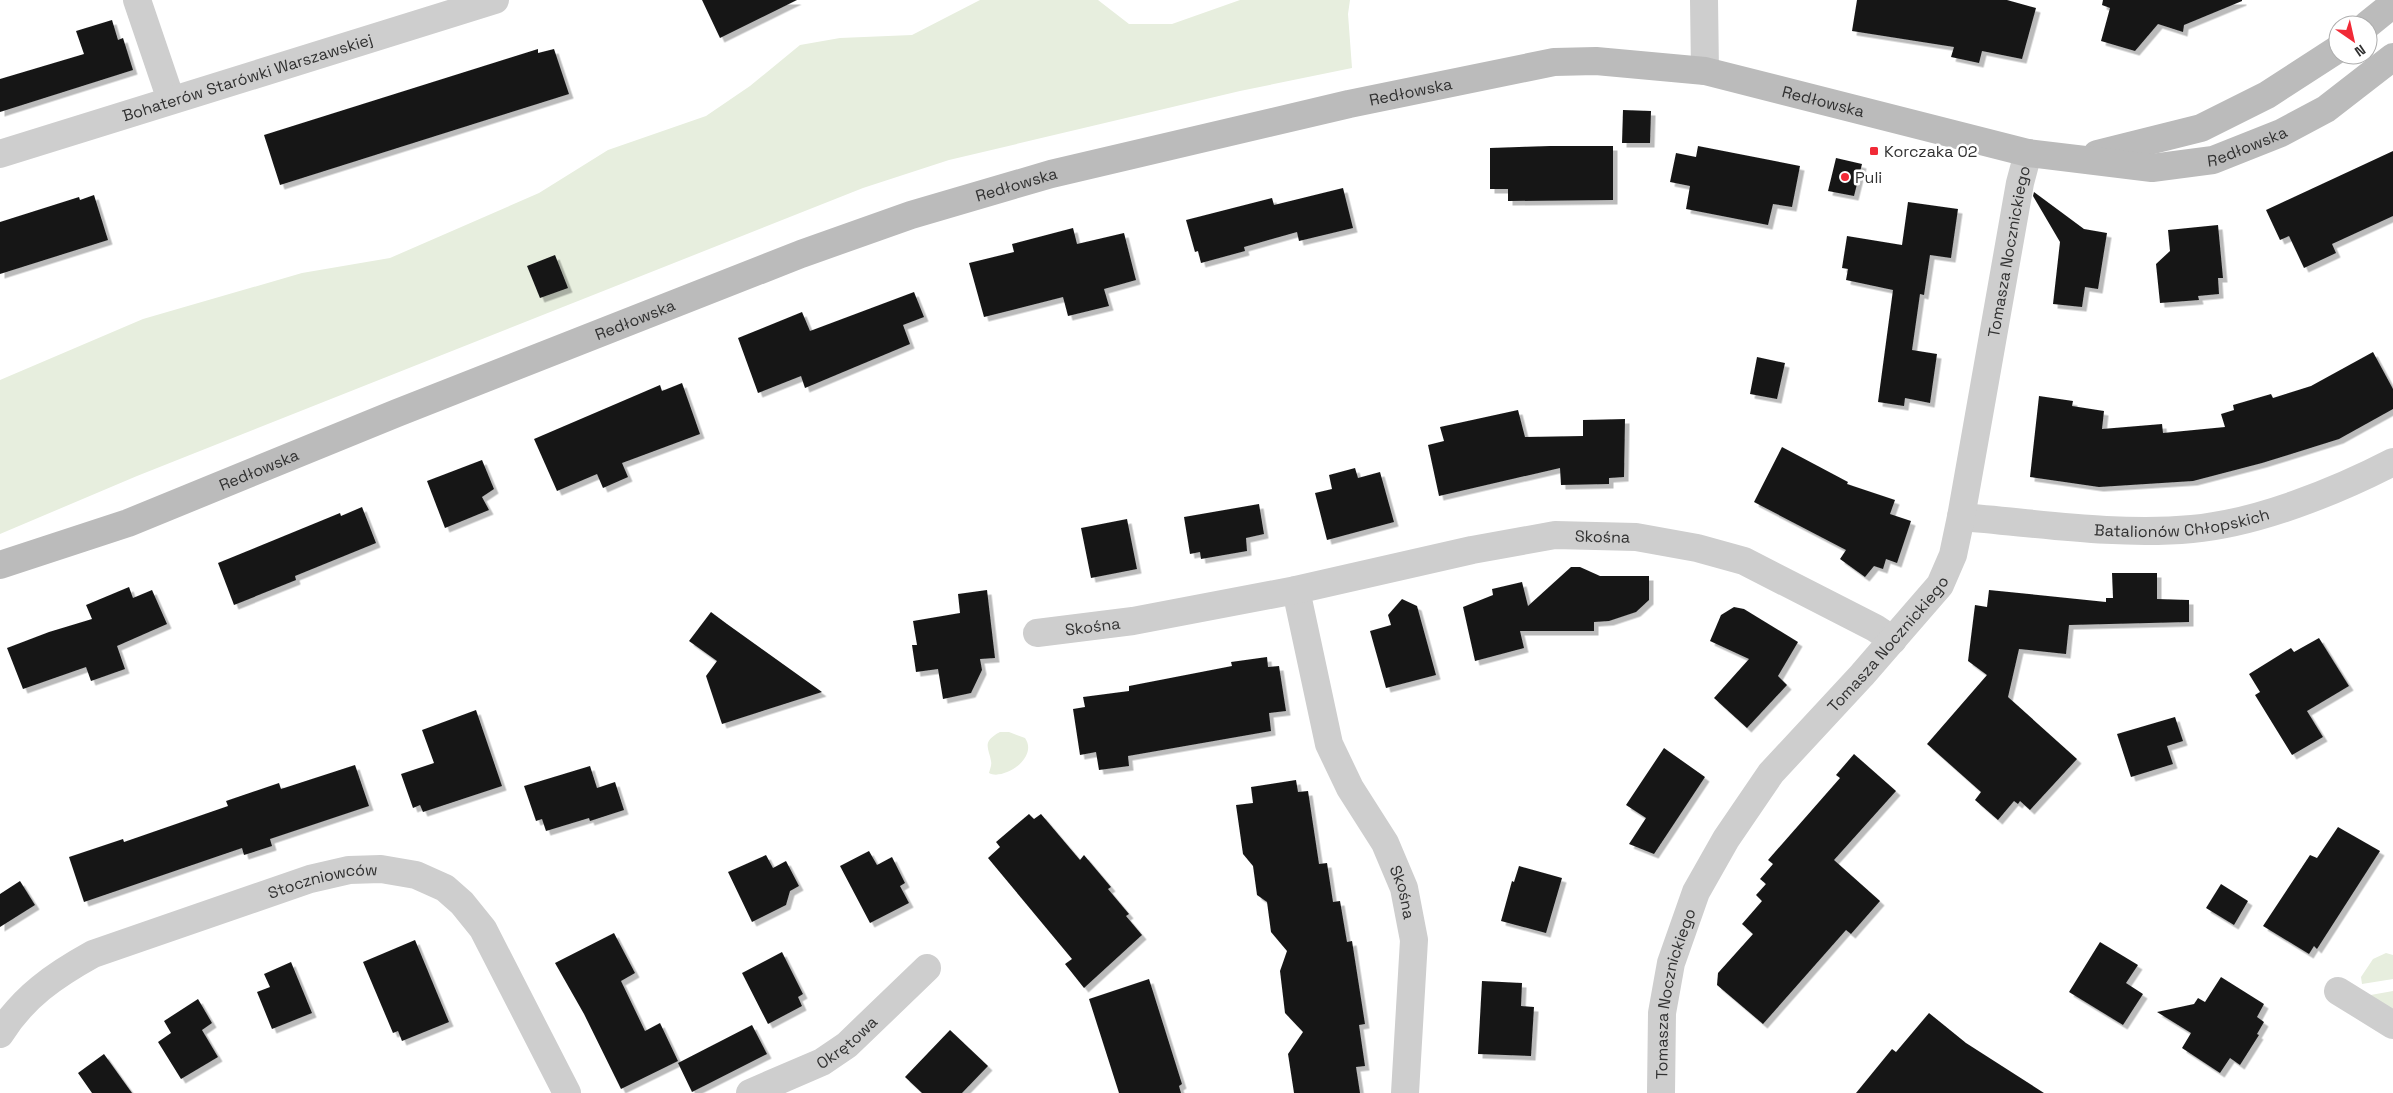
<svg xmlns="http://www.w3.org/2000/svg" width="2393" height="1093" font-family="'Space Grotesk',sans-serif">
	<defs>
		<filter id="shadow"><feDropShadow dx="4.5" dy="4.5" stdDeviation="0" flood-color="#0004"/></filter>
	</defs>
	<rect width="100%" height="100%" fill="#fff"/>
	<path fill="#e7eede" d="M 980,0 L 1098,0 L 1129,24 L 1172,24 L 1240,0 L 1350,0 L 1348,14 L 1352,68 L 1240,91 L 949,160 L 863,188 L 137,476 L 0,534 L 0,380 L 143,319 L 302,273 L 390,258 L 539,193 L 608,150 L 706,116 L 750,86 L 800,45 L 840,38 L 912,35 Z
		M 1000,732 L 1009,732 L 1025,738 C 1039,758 1003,781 989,773 C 990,769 992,765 991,761 C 989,748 981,742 1000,732 Z
		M 2386,953 L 2393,955 L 2393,979 L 2362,984 L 2361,977 L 2373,959 Z
		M 2393,991 L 2393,1014 L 2365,996 Z"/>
	<path fill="#181818" filter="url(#shadow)" d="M 702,0 L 797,0 L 720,38 Z
		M 1857,0 L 2007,0 L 2036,8 L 2022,59 L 1982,51 L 1979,63 L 1951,57 L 1954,47 L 1852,31 Z
		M 2103,0 L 2242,0 L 2242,1 L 2184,25 L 2183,32 L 2158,24 L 2135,51 L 2101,41 L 2110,8 L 2102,5 Z
		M 112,20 L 118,40 L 123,38 L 133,70 L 0,112 L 0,79 L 84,54 L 76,31 Z
		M 538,49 L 538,53 L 554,49 L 569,94 L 280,185 L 264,135 Z
		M 1623,110 L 1651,111 L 1650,143 L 1622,143 Z
		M 1550,146 L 1613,146 L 1613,200 L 1508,201 L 1508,189 L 1490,189 L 1490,148 Z
		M 1698,146 L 1800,166 L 1792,207 L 1773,204 L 1768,225 L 1686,209 L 1690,186 L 1670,182 L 1676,153 L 1696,157 Z
		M 2393,151 L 2393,216 L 2332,244 L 2336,253 L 2304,268 L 2289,236 L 2280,240 L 2266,210 Z
		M 1836,158 L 1862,164 L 1854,196 L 1828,191 Z
		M 1343,188 L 1353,228 L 1299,241 L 1297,232 L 1244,247 L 1245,251 L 1201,263 L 1198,251 L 1195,252 L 1186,220 L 1272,198 L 1274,205 Z
		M 2034,192 L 2084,229 L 2107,233 L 2098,289 L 2085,287 L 2082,307 L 2053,304 L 2060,242 L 2033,196 Z
		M 94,195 L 108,240 L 0,274 L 0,222 L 79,197 L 80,200 Z
		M 1908,202 L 1958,209 L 1951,258 L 1930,255 L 1924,295 L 1920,294 L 1912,350 L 1937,354 L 1930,403 L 1905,398 L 1904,406 L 1878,402 L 1893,290 L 1846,280 L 1848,269 L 1842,268 L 1847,236 L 1902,245 Z
		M 2218,225 L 2223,278 L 2218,278 L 2219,294 L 2198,296 L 2199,300 L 2160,303 L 2156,264 L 2170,251 L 2168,230 Z
		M 1073,228 L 1077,244 L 1124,233 L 1136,280 L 1104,289 L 1109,306 L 1068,316 L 1063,297 L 984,317 L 969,263 L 1014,252 L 1012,244 Z
		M 555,255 L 568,288 L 540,298 L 527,266 Z
		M 914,292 L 924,317 L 903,325 L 910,344 L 805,388 L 801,376 L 758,393 L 738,338 L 802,312 L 810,331 Z
		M 2373,352 L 2393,389 L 2393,409 L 2339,439 L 2262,463 L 2193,481 L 2099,487 L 2030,477 L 2039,396 L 2073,401 L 2072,406 L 2104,411 L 2102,429 L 2162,424 L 2163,433 L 2225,427 L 2221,414 L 2234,410 L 2233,405 L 2271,394 L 2273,398 L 2311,386 Z
		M 1757,357 L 1785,363 L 1777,399 L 1750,394 Z
		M 682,383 L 700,434 L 622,463 L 628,477 L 603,488 L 597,474 L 557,491 L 534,439 L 660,385 L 662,391 Z
		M 1518,410 L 1525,437 L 1583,436 L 1583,420 L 1625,419 L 1624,477 L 1609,478 L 1609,484 L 1561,485 L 1560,468 L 1439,496 L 1428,445 L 1444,441 L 1440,427 Z
		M 1782,447 L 1848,482 L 1847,484 L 1895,500 L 1890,514 L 1911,521 L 1897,563 L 1886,559 L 1883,569 L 1874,566 L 1865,577 L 1840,559 L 1846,550 L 1754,502 Z
		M 482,460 L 494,489 L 482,497 L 489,510 L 445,528 L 427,481 Z
		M 1355,468 L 1358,478 L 1380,472 L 1394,522 L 1327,540 L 1315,493 L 1332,489 L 1329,475 Z
		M 1259,504 L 1264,534 L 1246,538 L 1247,551 L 1201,559 L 1200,552 L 1190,554 L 1184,517 Z
		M 362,507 L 376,543 L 295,576 L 296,580 L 234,605 L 218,563 L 340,513 L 341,516 Z
		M 1127,519 L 1137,569 L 1091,578 L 1081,528 Z
		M 1571,567 L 1580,567 L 1600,576 L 1649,576 L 1649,600 L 1636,612 L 1609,621 L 1594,622 L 1594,631 L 1520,631 L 1524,648 L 1475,661 L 1463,607 L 1493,595 L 1492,589 L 1522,582 L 1528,606 Z
		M 2112,573 L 2157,573 L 2157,599 L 2189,600 L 2189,622 L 2069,625 L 2066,654 L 2019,649 L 2008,697 L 2077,759 L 2030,810 L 2020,801 L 2018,804 L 2014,801 L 1998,820 L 1975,800 L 1981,792 L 1927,744 L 1987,675 L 1968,661 L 1975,605 L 1987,607 L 1989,590 L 2106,602 L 2106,598 L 2113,598 Z
		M 129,587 L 133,598 L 152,590 L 167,624 L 117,646 L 125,669 L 91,681 L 86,667 L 23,689 L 7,648 L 49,632 L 92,619 L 86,605 Z
		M 987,590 L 995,658 L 980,659 L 982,670 L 971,693 L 943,699 L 938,669 L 916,672 L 912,645 L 917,645 L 913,621 L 960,613 L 958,594 Z
		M 1402,599 L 1417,606 L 1436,675 L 1386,688 L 1370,631 L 1391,625 L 1388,615 Z
		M 1734,607 L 1744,609 L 1798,642 L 1778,676 L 1787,685 L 1747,728 L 1714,698 L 1749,659 L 1710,641 L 1721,615 Z
		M 711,612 L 727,624 L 822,692 L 722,724 L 706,676 L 717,661 L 689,641 Z
		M 2319,638 L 2349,686 L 2307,711 L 2323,737 L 2292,755 L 2255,695 L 2260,692 L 2249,674 L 2291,648 L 2294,652 Z
		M 1267,657 L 1268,667 L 1279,666 L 1286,711 L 1269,713 L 1271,731 L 1128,756 L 1129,766 L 1099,770 L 1096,752 L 1080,755 L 1073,709 L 1085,707 L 1083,697 L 1129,691 L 1129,686 L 1232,666 L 1231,662 Z
		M 476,710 L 502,786 L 423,812 L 420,805 L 413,808 L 401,774 L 434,763 L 422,730 Z
		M 2175,717 L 2183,741 L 2167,746 L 2173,764 L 2131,777 L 2117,734 Z
		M 1664,748 L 1705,777 L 1654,854 L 1629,844 L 1646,818 L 1626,805 Z
		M 1854,754 L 1896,791 L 1834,860 L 1880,901 L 1851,934 L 1846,930 L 1763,1024 L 1717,985 L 1718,973 L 1753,934 L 1742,924 L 1762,901 L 1756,895 L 1766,884 L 1760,879 L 1773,864 L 1768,860 L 1840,778 L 1836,775 Z
		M 355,765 L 369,806 L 270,839 L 272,846 L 244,855 L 242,848 L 84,902 L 69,857 L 123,839 L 124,842 L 228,806 L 226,801 L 279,783 L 281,789 Z
		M 590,766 L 597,788 L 615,782 L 624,810 L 590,821 L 589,818 L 546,831 L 542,819 L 536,821 L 524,786 Z
		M 1296,780 L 1298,792 L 1308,791 L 1319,864 L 1327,863 L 1333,902 L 1340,901 L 1347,942 L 1352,941 L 1365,1024 L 1359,1025 L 1365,1066 L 1356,1067 L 1360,1093 L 1294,1093 L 1288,1054 L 1303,1032 L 1285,1013 L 1280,971 L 1287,951 L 1271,932 L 1267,902 L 1257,895 L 1253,866 L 1243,854 L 1236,805 L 1253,803 L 1251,787 Z
		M 1029,814 L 1034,819 L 1041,814 L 1080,860 L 1084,855 L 1111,887 L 1108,889 L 1129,914 L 1126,916 L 1142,935 L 1084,988 L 1065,964 L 1072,959 L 988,858 L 1000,847 L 996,842 Z
		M 2338,827 L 2380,851 L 2317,949 L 2314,946 L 2309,954 L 2263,926 L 2310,855 L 2317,858 Z
		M 869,851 L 877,865 L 892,857 L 905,883 L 900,886 L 909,903 L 870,923 L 840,866 Z
		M 766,855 L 773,868 L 786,861 L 799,886 L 790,891 L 786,905 L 752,922 L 728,872 Z
		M 1519,866 L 1562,878 L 1546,933 L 1501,921 L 1512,881 L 1514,882 Z
		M 20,881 L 35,905 L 0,927 L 0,894 Z
		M 2221,884 L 2248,901 L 2234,925 L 2206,908 Z
		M 614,933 L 635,973 L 621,981 L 645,1031 L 660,1023 L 678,1061 L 621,1089 L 584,1014 L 555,963 Z
		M 415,940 L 449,1022 L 402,1041 L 398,1031 L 393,1033 L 363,962 Z
		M 2100,942 L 2138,965 L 2126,983 L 2143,994 L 2123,1025 L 2069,992 Z
		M 782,952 L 803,994 L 798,997 L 802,1006 L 768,1024 L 742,973 Z
		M 291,962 L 312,1013 L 272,1029 L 257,992 L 270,987 L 264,974 Z
		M 2221,977 L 2264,1004 L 2257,1017 L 2264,1022 L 2257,1034 L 2259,1035 L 2240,1065 L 2230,1058 L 2220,1073 L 2182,1048 L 2191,1033 L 2157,1012 L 2194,1004 L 2198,998 L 2205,1002 Z
		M 1149,979 L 1182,1084 L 1179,1086 L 1181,1093 L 1119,1093 L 1089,999 Z
		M 1482,981 L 1522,983 L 1521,1006 L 1534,1007 L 1531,1056 L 1478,1054 Z
		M 198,999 L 212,1023 L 202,1030 L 218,1057 L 181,1079 L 158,1042 L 171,1033 L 164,1021 Z
		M 1929,1013 L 1966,1043 L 2044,1093 L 1856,1093 L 1892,1049 L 1896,1052 Z
		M 752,1025 L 767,1054 L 692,1092 L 678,1063 Z
		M 950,1030 L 988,1066 L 962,1093 L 922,1093 L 905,1077 Z
		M 104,1054 L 132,1093 L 92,1093 L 78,1073 Z"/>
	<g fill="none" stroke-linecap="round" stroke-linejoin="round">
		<g stroke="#cecece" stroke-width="28">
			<path d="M 137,0 L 171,100"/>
			<path d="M 1704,0 L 1705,71"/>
			<path id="s1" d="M 0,154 L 495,0"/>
			<path id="s2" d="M 1961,517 C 2037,523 2116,536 2192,529 C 2257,523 2335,492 2393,462"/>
			<path id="s3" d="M 1296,590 L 1329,744 L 1350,788 L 1385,843 L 1404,888 L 1414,940 L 1405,1093"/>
			<path id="s4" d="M 1037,633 L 1133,621 L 1296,590 L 1472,550 L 1555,535 L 1636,537 L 1697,548 L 1744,561 L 1875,628 L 1893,640"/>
			<path d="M 2338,991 L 2393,1025"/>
			<path id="s5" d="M 0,1034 C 23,997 55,975 93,954 L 310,879 L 349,870 L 381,869 L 416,875 L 445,888 L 462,903 L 483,929 L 567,1093"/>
			<path id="s6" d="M 750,1093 L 822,1062 L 847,1045 L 927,968"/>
			<path id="s7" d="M 1661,1093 L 1662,1013 L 1671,963 L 1696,892 L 1726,839 L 1771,773 L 1862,675 L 1940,585 L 1953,555 L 1961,517 L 2020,183 L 2028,153"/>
		</g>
		<g stroke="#bbb" stroke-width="28">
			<path d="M 2367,25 L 2393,4"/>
			<path d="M 2097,154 L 2201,128 L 2267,95 L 2338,49"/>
			<path id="s8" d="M 0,565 L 128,523 L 397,413 L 801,254 L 911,215 L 1051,174 L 1349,104 L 1554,62 L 1596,61 L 1705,71 L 2028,153 L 2152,168 L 2213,160 L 2281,133 L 2326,109 L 2393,57"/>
		</g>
	</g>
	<g fill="#f12a37" stroke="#fff" stroke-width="2">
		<rect x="1869" y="146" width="10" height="10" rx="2.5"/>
		<circle cx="1845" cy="177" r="5"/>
	</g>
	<g text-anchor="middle" stroke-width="5" stroke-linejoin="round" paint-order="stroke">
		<g font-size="16" fill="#313131" stroke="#fff">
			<text dy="6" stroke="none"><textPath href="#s1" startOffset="259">Bohaterów Starówki Warszawskiej</textPath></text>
			<text dy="6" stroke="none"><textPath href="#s8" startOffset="1491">Redłowska</textPath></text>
			<text dy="6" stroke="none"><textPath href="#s8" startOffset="1911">Redłowska</textPath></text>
			<text dy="6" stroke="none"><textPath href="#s8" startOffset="2345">Redłowska</textPath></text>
			<text dy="6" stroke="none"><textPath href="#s8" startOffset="1086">Redłowska</textPath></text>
			<text dy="6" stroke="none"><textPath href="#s7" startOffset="941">Tomasza Nocznickiego</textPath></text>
			<text dy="6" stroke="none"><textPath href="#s8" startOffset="681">Redłowska</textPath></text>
			<text dy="6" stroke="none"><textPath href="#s8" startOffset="276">Redłowska</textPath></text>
			<text dy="6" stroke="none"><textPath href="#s2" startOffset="222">Batalionów Chłopskich</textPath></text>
			<text dy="6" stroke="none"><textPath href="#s4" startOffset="575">Skośna</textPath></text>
			<text dy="6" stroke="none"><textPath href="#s4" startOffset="56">Skośna</textPath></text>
			<text dy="6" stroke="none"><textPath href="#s7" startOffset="521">Tomasza Nocznickiego</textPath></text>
			<text dy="6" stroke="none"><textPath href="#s5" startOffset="366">Stoczniowców</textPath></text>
			<text dy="6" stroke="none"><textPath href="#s3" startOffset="324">Skośna</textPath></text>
			<text dy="6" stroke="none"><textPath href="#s7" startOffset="101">Tomasza Nocznickiego</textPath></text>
			<text dy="6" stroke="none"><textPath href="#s6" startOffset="110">Okrętowa</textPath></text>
		</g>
		<g font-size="16" fill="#313131" stroke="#fff" text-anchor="start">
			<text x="1884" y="157">Korczaka 02</text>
			<text x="1855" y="183">Puli</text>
		</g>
	</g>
	<g transform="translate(2353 40) rotate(146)"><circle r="24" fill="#ffffff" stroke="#adadad"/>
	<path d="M0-4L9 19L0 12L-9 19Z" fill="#f12a37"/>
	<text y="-8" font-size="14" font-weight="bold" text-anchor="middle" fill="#313131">N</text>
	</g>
</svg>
